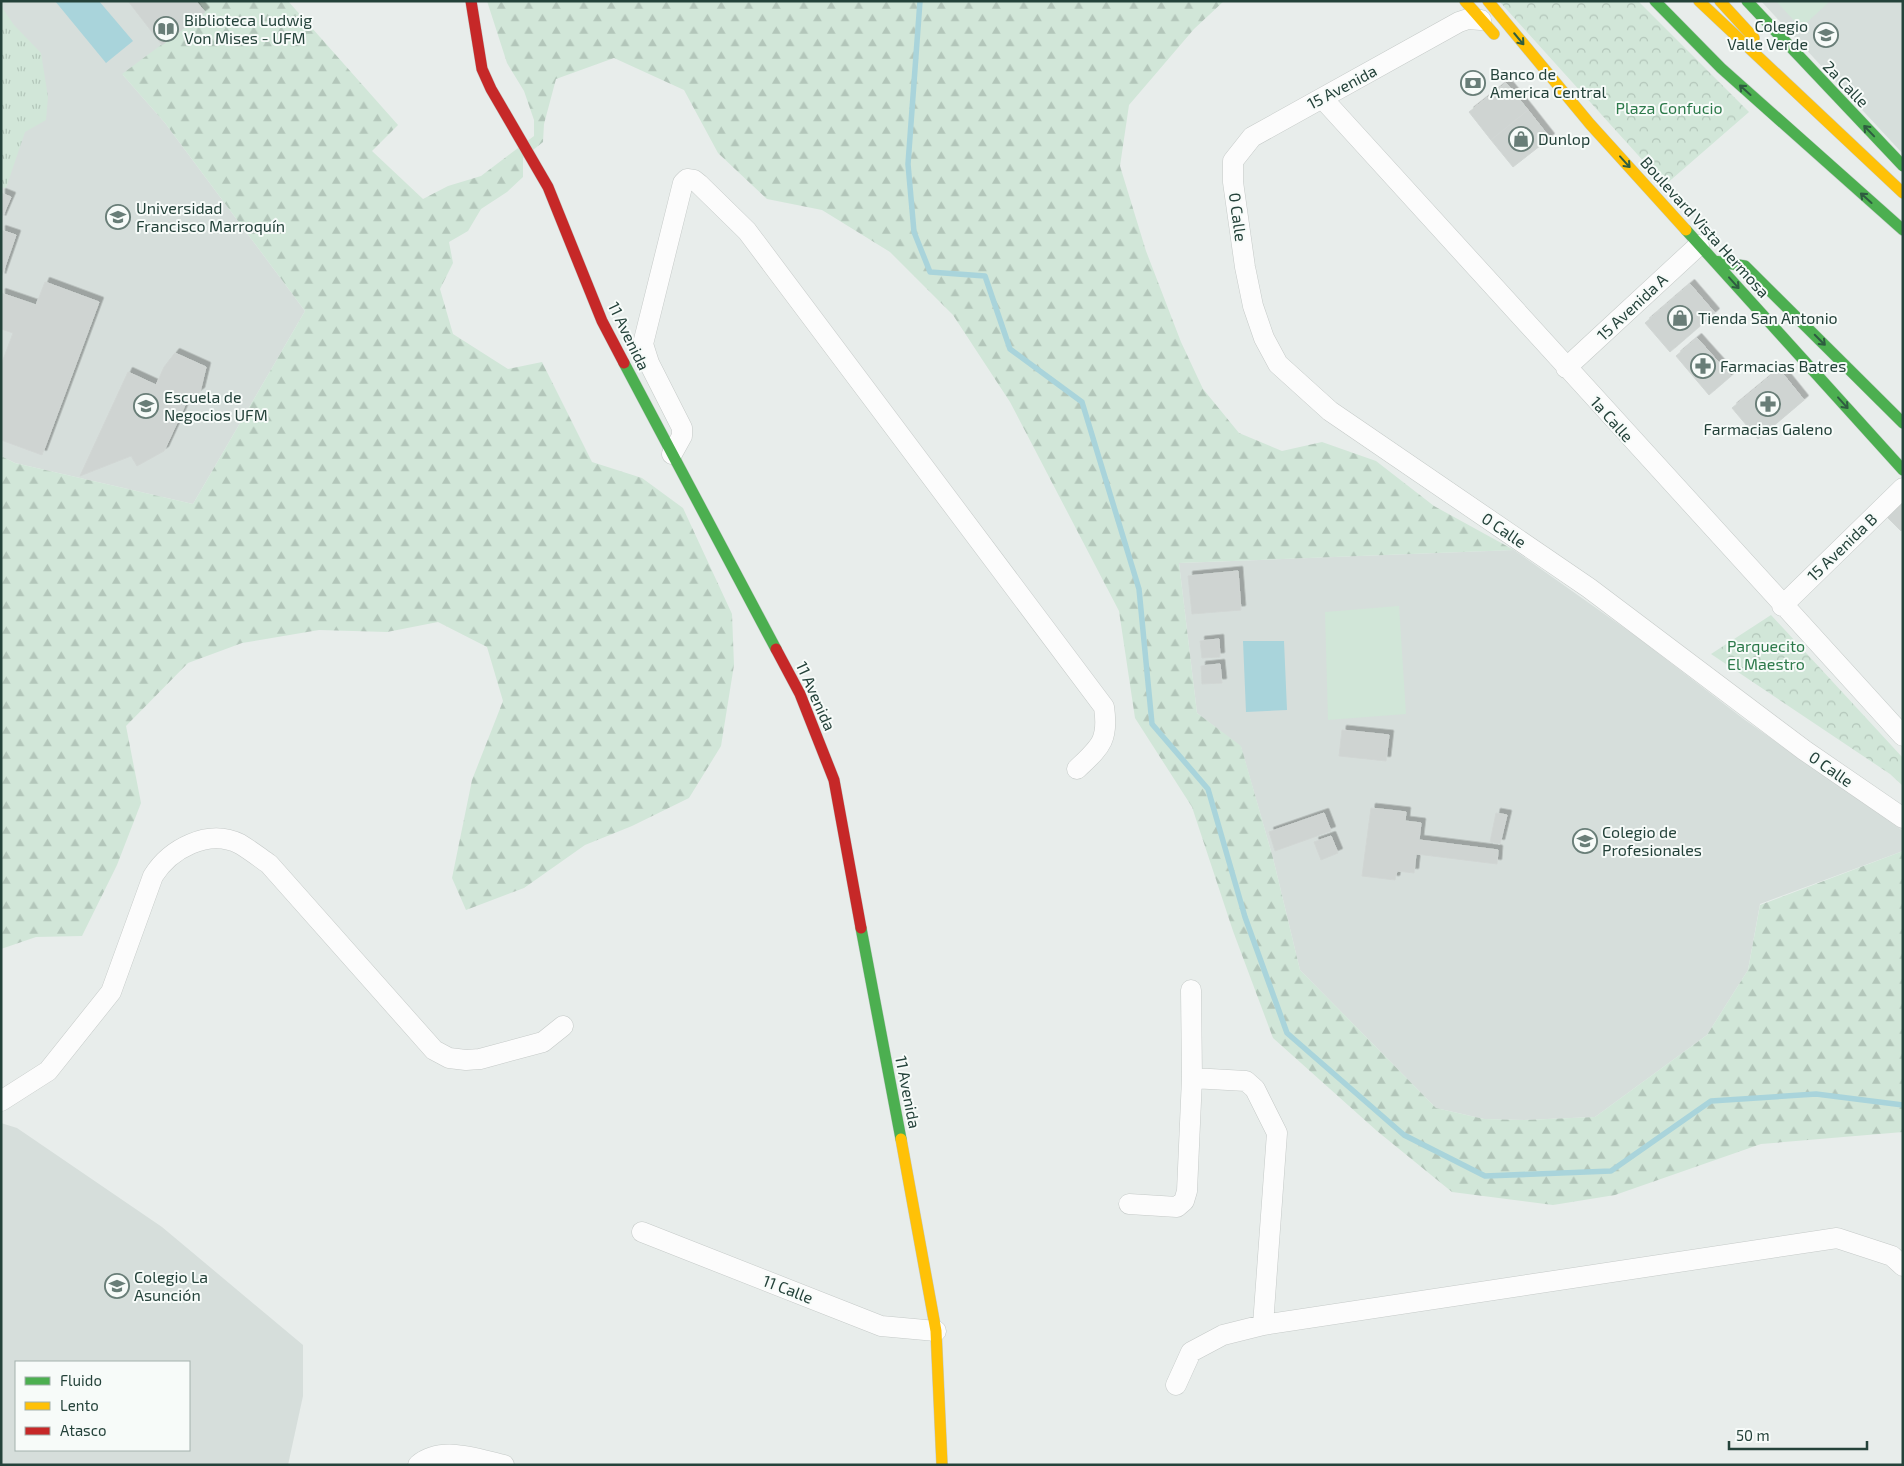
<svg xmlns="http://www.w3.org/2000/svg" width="1904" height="1466" font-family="'Exo 2',sans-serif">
	<defs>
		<pattern id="grass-tufts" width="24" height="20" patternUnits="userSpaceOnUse" patternTransform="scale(1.25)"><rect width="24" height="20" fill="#d1e6d8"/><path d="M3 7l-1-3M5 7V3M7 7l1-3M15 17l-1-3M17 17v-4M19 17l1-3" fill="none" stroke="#b3c6ba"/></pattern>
		<pattern id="forest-firs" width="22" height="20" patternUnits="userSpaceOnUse" patternTransform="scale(1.25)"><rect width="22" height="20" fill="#d1e6d8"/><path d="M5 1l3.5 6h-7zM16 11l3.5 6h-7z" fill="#b3c6ba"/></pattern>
		<pattern id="park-crowns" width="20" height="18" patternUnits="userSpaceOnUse" patternTransform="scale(1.25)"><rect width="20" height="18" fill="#d1e6d8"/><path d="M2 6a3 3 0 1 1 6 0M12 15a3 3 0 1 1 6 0" fill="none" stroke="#b3c6ba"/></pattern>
		<filter id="shadow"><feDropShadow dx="4.5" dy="-4.5" stdDeviation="0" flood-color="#0004"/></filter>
	</defs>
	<rect width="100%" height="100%" fill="#e8edeb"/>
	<path fill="#d6dedb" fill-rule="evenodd" d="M 1,1 L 196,1 L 205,12 L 123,75 L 165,123 L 305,311 L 193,504 L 15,463 L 1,456 Z
		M 1761,1 L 1903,1 L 1903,154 Z
		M 1514,550 L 1637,637 L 1745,720 L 1903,831 L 1903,851 L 1760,904 L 1748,970 L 1707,1035 L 1595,1117 L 1524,1120 L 1484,1119 L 1436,1108 L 1300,970 L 1273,858 L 1241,747 L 1197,713 L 1179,563 Z
		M 1,1123 L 17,1128 L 162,1227 L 303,1345 L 303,1396 L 288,1465 L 1,1465 ZM 16,1362 L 189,1362 L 189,1450 L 16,1450 Z"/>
	<path fill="url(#grass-tufts)" d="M 1,6 L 14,25 L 41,53 L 48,97 L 46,120 L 25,132 L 6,188 L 1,187 Z"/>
	<path fill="url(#forest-firs)" d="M 196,1 L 288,1 L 398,125 L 372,151 L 423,199 L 448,186 L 481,176 L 534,136 L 534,120 L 524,91 L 507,63 L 487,1 L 1224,1 L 1194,29 L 1129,105 L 1120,166 L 1146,251 L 1181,342 L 1203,389 L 1239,433 L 1282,451 L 1322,442 L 1376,461 L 1434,506 L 1514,550 L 1179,563 L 1197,713 L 1241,746 L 1273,858 L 1300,970 L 1436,1108 L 1484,1119 L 1524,1120 L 1595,1117 L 1707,1035 L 1748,970 L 1760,905 L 1903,851 L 1903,1132 L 1761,1144 L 1615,1195 L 1553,1205 L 1452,1192 L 1377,1131 L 1273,1038 L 1233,931 L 1192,807 L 1135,718 L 1119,611 L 1010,402 L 953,315 L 890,252 L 822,210 L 767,199 L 718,153 L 684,90 L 614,58 L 556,79 L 544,124 L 543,142 L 523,158 L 523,177 L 507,192 L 481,209 L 468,231 L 449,242 L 453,263 L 440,289 L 453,334 L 508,369 L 542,362 L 592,462 L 642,478 L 683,508 L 732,614 L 734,665 L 721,746 L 689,798 L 632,826 L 585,845 L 524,888 L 466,910 L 452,878 L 472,780 L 503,701 L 487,647 L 438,622 L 387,632 L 319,630 L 242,643 L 188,663 L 126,726 L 141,803 L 117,865 L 82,936 L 36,937 L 1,949 L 1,456 L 15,463 L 193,504 L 305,311 L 165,123 L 122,74 L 204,13 Z"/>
	<path fill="url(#park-crowns)" d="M 1499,1 L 1638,1 L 1749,112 L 1665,185 Z
		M 1771,615 L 1903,758 L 1903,786 L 1890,774 L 1711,654 Z"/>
	<path fill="#d1e6d8" d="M 1776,1 L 1830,1 L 1801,28 Z
		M 1399,606 L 1406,714 L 1328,720 L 1325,612 Z"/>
	<path fill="#a9d4db" d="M 55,1 L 99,1 L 133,41 L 106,63 Z
		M 1243,641 L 1284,641 L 1287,710 L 1246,712 Z"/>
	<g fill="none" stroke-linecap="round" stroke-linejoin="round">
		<path stroke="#a9d4db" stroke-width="5.5" d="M 920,1 L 908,164 L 914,232 L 930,272 L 985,276 L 1010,349 L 1082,402 L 1139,589 L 1152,724 L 1208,789 L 1245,917 L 1287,1033 L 1404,1135 L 1485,1176 L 1611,1171 L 1711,1101 L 1816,1094 L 1903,1105"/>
	</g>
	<path fill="#cfd4d2" stroke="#d1d6d4" filter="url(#shadow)" d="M 128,1 L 196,1 L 205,12 L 162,45 Z
		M 1506,83 L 1528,110 L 1491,140 L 1469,112 Z
		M 1528,110 L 1550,138 L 1513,167 L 1491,140 Z
		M 1,193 L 11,197 L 1,220 Z
		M 1,230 L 16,235 L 1,278 Z
		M 45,282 L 99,302 L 42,455 L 1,440 L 1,365 L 13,333 L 1,329 L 1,293 L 36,305 Z
		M 1690,284 L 1715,313 L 1670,352 L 1645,323 Z
		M 1697,338 L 1731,376 L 1709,395 L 1676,356 Z
		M 175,353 L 206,367 L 200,392 L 187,401 L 164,451 L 137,466 L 131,456 L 80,476 L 128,372 L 156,385 L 164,367 Z
		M 1779,369 L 1804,400 L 1758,439 L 1732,408 Z
		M 1903,497 L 1903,529 L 1901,531 L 1885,515 Z
		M 1238,571 L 1241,610 L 1192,614 L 1188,576 Z
		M 1219,639 L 1220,657 L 1202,658 L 1200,641 Z
		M 1220,664 L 1222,683 L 1202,684 L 1201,666 Z
		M 1342,730 L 1389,735 L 1386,761 L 1339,756 Z
		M 1371,808 L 1406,812 L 1405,821 L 1421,823 L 1419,840 L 1498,850 L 1497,864 L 1416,854 L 1414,873 L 1397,871 L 1395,880 L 1362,876 Z
		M 1324,813 L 1331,831 L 1275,851 L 1269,832 Z
		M 1496,813 L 1507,815 L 1500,844 L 1490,842 Z
		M 1331,836 L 1338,853 L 1321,860 L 1314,842 Z"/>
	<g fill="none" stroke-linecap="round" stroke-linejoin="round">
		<defs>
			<path id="street" d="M 1481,20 L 1468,19 L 1459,22 L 1252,137 L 1233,161 L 1233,182 L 1245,267 L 1253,306 L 1264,338 L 1278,364 L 1330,411 L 1589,588 L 1804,750 L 1903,818
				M 1323,99 L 1903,736
				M 1566,368 L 1699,245
				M 672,454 L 682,436 L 682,428 L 649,363 L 643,344 L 681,191 L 683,183 L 687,179 L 694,180 L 699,184 L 747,231 L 1104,707 C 1109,741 1100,747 1077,769
				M 1782,606 L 1903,488
				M 1191,990 L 1192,1078
				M 1,1101 L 48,1071 L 111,992 L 153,876 C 170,849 208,828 240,844 C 250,850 259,857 269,864 L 434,1050 L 449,1058 L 466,1060 L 480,1059 L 543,1042 L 563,1026
				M 1129,1204 L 1177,1207 L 1184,1201 L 1187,1191 L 1192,1078 L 1246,1081 L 1255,1089 L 1277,1133 L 1263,1325
				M 642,1232 L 881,1326 L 936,1331
				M 1176,1385 L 1191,1352 L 1223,1335 L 1263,1325 L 1837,1238 L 1892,1256 L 1903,1266
				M 418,1465 C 442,1445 477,1459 504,1465"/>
			<path id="fast" d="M 1655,1 L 1721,68 L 1903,230
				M 1747,1 L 1903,166
				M 1686,230 L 1903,470
				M 1714,261 L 1745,266 L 1903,423
				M 624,363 L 776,649
				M 861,928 L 901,1139"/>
			<path id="slow" d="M 1465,1 L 1494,34
				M 1488,1 L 1590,124 L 1686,230
				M 1699,1 L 1903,193
				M 1720,1 L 1754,38
				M 901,1139 L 936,1331 L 942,1465"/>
			<path id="jam" d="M 471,1 L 482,69 L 491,89 L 548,187 L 602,321 L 624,363
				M 776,649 L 800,694 L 834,780 L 861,928"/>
		</defs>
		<use href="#street" stroke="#c5cac8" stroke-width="21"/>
		<use href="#fast" stroke="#c3cbc8" stroke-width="12"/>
		<use href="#slow" stroke="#c3cbc8" stroke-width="12"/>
		<use href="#jam" stroke="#c3cbc8" stroke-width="12"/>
		<use href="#street" stroke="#fcfcfc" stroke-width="20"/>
		<use href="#fast" stroke="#4caf50" stroke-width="11"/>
		<use href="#slow" stroke="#ffc107" stroke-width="11"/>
		<use href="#jam" stroke="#c62828" stroke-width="11"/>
	</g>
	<defs><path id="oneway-shaft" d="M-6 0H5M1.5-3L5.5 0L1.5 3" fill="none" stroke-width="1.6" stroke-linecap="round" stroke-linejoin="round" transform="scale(1.25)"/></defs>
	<g stroke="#2e5d40">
		<use href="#oneway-shaft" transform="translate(1519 39) rotate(50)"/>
		<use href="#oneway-shaft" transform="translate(1745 90) rotate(-138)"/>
		<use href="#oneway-shaft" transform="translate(1869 131) rotate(-134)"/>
		<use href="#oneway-shaft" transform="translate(1625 162) rotate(48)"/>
		<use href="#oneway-shaft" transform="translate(1866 198) rotate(-138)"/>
		<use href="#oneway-shaft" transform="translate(1734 283) rotate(48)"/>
		<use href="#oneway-shaft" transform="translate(1820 340) rotate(45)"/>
		<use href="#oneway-shaft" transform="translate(1843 403) rotate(48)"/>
	</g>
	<defs>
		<symbol id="library-ring" viewBox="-11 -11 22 22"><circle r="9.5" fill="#f7fbf9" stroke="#697e78" stroke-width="1.5"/><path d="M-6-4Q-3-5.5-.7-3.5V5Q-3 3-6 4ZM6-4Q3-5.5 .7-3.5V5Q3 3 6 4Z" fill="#697e78"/></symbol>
		<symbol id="school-ring" viewBox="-11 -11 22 22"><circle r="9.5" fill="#f7fbf9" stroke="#697e78" stroke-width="1.5"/><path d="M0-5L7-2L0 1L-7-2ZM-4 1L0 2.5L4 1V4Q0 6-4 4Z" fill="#697e78"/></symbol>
		<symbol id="bank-ring" viewBox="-11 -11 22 22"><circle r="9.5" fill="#f7fbf9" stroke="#697e78" stroke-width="1.5"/><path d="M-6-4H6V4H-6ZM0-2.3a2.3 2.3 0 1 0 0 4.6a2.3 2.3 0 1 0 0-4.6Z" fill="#697e78"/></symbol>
		<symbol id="shop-ring" viewBox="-11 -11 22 22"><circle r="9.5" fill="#f7fbf9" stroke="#697e78" stroke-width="1.5"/><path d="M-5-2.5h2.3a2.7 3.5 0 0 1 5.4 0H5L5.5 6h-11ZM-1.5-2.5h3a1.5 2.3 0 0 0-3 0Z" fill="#697e78"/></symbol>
		<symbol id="university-ring" viewBox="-11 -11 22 22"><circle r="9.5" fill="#f7fbf9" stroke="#697e78" stroke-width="1.5"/><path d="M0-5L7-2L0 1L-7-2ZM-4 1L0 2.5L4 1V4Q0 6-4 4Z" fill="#697e78"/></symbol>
		<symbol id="pharmacy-ring" viewBox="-11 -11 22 22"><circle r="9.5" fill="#f7fbf9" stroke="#697e78" stroke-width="1.5"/><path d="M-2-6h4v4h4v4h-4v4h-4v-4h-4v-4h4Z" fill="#697e78"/></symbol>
	</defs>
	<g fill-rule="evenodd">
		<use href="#library-ring" x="152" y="15" width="28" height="28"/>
		<use href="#school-ring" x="1812" y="21" width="28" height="28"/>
		<use href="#bank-ring" x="1459" y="69" width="28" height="28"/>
		<use href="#shop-ring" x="1507" y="125" width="28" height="28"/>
		<use href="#university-ring" x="104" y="203" width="28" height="28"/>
		<use href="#shop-ring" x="1666" y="304" width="28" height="28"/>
		<use href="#pharmacy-ring" x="1689" y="352" width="28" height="28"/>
		<use href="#pharmacy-ring" x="1754" y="390" width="28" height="28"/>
		<use href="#university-ring" x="132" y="392" width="28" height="28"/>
		<use href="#university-ring" x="1571" y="827" width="28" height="28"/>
		<use href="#school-ring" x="103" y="1272" width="28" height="28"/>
	</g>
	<g text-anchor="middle" stroke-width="4" stroke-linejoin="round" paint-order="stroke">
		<g font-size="16" fill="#24423a" stroke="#f7fbf9" text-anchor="start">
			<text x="184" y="26">Biblioteca Ludwig<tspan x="184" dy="18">Von Mises - UFM</tspan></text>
			<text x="1808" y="32" text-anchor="end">Colegio<tspan x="1808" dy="18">Valle Verde</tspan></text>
			<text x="1490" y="80">Banco de<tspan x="1490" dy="18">America Central</tspan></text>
			<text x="1538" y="145">Dunlop</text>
			<text x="136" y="214">Universidad<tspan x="136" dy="18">Francisco Marroquín</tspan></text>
			<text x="1698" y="324">Tienda San Antonio</text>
			<text x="1720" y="372">Farmacias Batres</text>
			<text x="164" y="403">Escuela de<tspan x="164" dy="18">Negocios UFM</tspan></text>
			<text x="1768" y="435" text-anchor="middle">Farmacias Galeno</text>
			<text x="1602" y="838">Colegio de<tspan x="1602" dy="18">Profesionales</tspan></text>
			<text x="134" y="1283">Colegio La<tspan x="134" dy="18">Asunción</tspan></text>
		</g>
		<g font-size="16" fill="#24423a" stroke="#f7fbf9">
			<text transform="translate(1846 84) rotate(46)" y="6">2a Calle</text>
			<text transform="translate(1342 87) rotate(-28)" y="6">15 Avenida</text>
			<text transform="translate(1238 217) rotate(82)" y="6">0 Calle</text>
			<text transform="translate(1705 227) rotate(48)" y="6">Boulevard Vista Hermosa</text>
			<text transform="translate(1632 307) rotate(-43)" y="6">15 Avenida A</text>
			<text transform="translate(629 336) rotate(64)" y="6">11 Avenida</text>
			<text transform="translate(1612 419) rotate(48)" y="6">1a Calle</text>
			<text transform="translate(1504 530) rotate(34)" y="6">0 Calle</text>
			<text transform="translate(1842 547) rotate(-44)" y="6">15 Avenida B</text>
			<text transform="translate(816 696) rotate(66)" y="6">11 Avenida</text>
			<text transform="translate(1831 769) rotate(35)" y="6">0 Calle</text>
			<text transform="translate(908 1092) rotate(79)" y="6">11 Avenida</text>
			<text transform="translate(788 1289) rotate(21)" y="6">11 Calle</text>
		</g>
		<g font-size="16" fill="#2d7a4b" stroke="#f7fbf9">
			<text x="1669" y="114">Plaza Confucio</text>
			<text x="1766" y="652">Parquecito<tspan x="1766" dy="18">El Maestro</tspan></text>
		</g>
	</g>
	<rect width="1904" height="1466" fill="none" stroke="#24423a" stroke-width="5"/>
	<rect x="15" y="1361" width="175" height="90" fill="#f7fbf9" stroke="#a3b1ad"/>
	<rect x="25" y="1377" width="25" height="8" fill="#4caf50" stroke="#a3b1ad"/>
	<text x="60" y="1386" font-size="15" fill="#24423a">Fluido</text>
	<rect x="25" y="1402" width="25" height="8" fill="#ffc107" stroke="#a3b1ad"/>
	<text x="60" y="1411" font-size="15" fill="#24423a">Lento</text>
	<rect x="25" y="1427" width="25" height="8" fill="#c62828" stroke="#a3b1ad"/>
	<text x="60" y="1436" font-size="15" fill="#24423a">Atasco</text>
	<path d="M1729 1441v8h138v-8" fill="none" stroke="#24423a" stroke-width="2.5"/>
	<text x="1736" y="1441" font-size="15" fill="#24423a" stroke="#f7fbf9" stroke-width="4" paint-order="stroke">50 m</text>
</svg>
